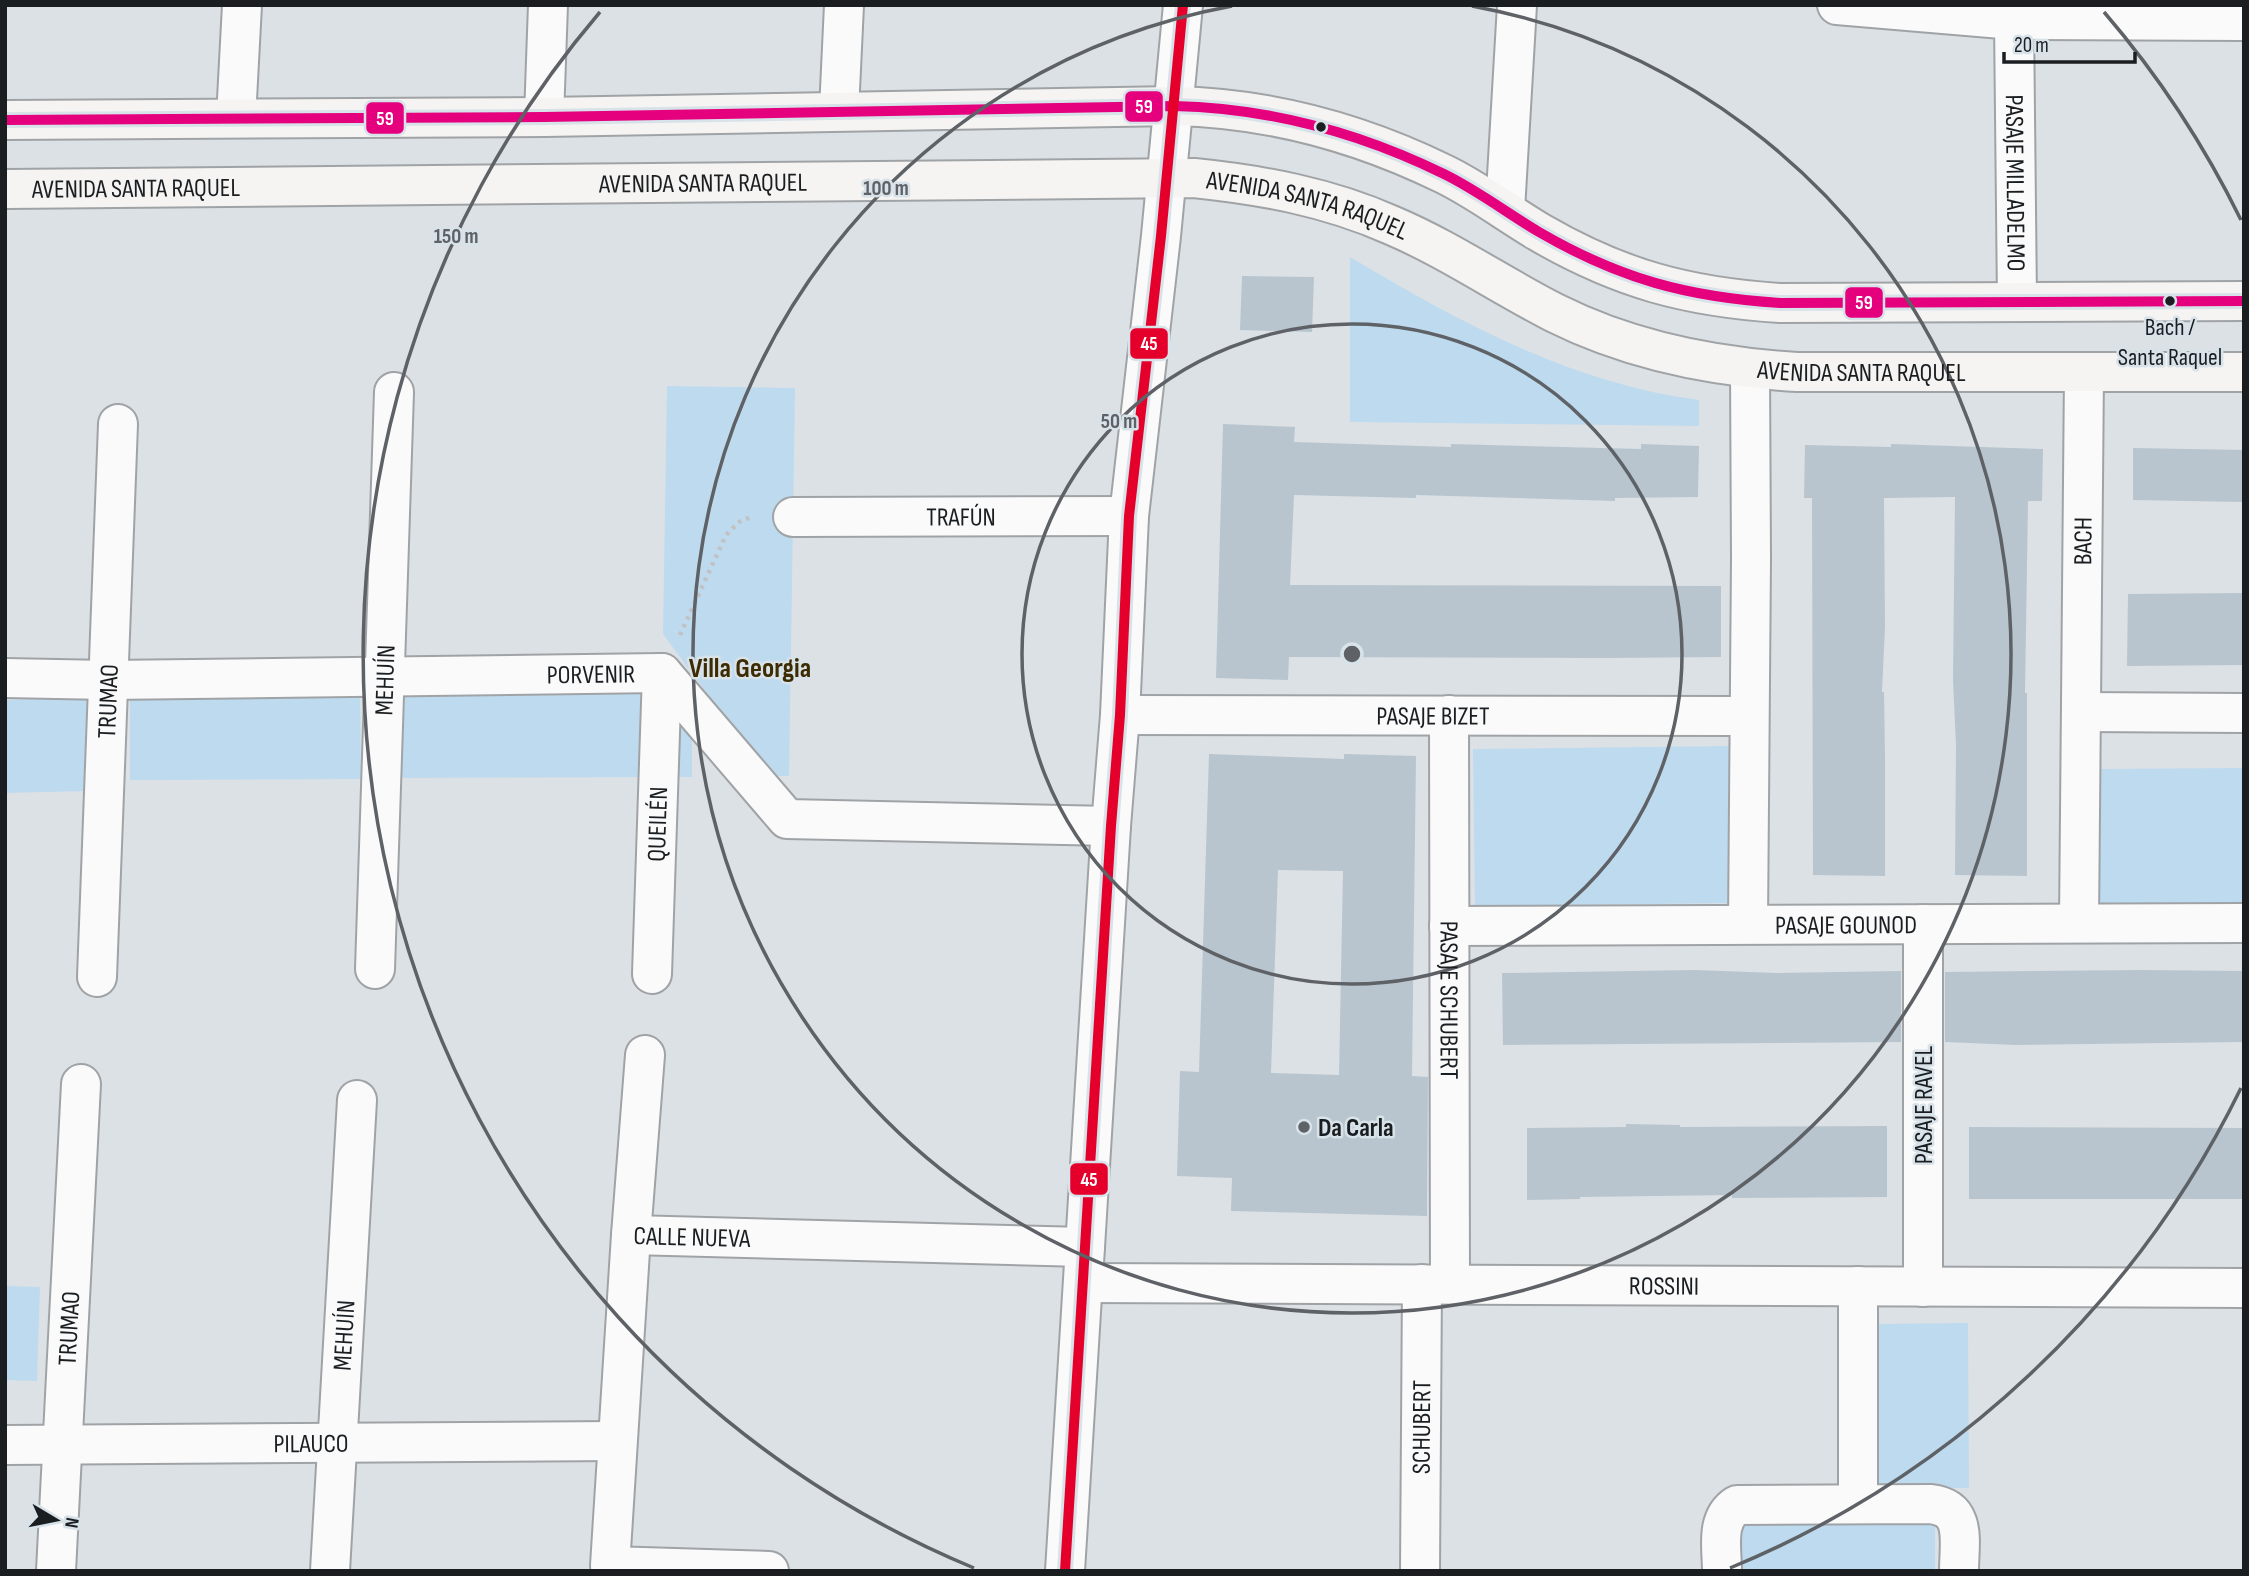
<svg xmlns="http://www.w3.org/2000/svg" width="2249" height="1576" font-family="'Sofia Sans Condensed',sans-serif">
	<rect width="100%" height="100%" fill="#dce1e5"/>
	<path fill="#bedaef" d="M 1350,257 C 1459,322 1571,383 1699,400 L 1699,426 L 1350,422 Z
		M 667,386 L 795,388 L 789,776 L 768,776 L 663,634 Z
		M 650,692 L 692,730 L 692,777 L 390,778 L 389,693 Z
		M 360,693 L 361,779 L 130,780 L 130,694 Z
		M 87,697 L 87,791 L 5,793 L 5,700 Z
		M 1729,746 L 1731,903 L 1475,906 L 1473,749 Z
		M 2244,768 L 2244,904 L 2099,905 L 2098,769 Z
		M 5,1286 L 40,1287 L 37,1381 L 5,1380 Z
		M 1968,1323 L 1969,1488 L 1873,1488 L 1872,1324 Z
		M 1935,1516 L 1935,1571 L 1739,1571 L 1740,1518 Z"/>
	<path fill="#b8c5ce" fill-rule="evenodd" d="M 1242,276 L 1314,277 L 1312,332 L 1240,330 Z
		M 1223,424 L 1295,427 L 1294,442 L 1451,447 L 1451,444 L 1641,449 L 1641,444 L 1699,446 L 1698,497 L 1615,498 L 1615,501 L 1416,495 L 1416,498 L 1294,495 L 1290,585 L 1721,586 L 1721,657 L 1606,658 L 1289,657 L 1288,680 L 1216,678 Z
		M 1891,444 L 2043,449 L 2042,501 L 2028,501 L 2025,693 L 2027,693 L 2027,876 L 1955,875 L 1956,745 L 1953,680 L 1955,497 L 1884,498 L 1885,627 L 1882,692 L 1884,692 L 1885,758 L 1885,876 L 1813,875 L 1812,498 L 1804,498 L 1805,445 L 1891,447 Z
		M 2133,448 L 2244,450 L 2243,502 L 2133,500 Z
		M 2244,593 L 2244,665 L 2127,666 L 2128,594 Z
		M 1209,754 L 1344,759 L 1344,754 L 1416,756 L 1412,1076 L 1428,1077 L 1427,1216 L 1231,1211 L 1232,1178 L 1177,1176 L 1180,1071 L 1199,1072 ZM 1278,870 L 1343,871 L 1339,1075 L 1271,1073 Z
		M 1695,970 L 1776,973 L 1901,971 L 1901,1042 L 1503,1045 L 1502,973 Z
		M 2142,970 L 2244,971 L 2244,1042 L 2016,1045 L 1945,1042 L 1945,972 Z
		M 1626,1124 L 1680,1125 L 1680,1127 L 1887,1126 L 1887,1197 L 1732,1198 L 1732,1195 L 1580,1197 L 1580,1199 L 1527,1200 L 1527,1128 L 1626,1127 Z
		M 1969,1127 L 2244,1128 L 2244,1199 L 1969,1199 Z"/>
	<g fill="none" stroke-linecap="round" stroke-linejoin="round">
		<defs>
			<g id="minor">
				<path d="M 1837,5 L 2014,20 L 2244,21"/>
				<path id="s1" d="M 2014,20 L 2017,302"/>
				<path d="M 839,111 L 844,5"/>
				<path d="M 544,117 L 548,5"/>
				<path d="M 236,118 L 242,5"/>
				<path d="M 1505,210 L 1517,5"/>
				<path id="s2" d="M 793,517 L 1129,516"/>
				<path id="s3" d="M 5,678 L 108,680 L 662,673 L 787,819 L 1111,826"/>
				<path d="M 2081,712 L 2244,713"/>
				<path id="s4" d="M 1120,715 L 1748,716"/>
				<path id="s5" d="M 1449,715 L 1450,1284"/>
				<path id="s6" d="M 2079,923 L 2084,372"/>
				<path d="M 1748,924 L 1751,559 L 1750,369"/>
				<path id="s7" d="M 1449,926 L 2244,923"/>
				<path id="s8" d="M 375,969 L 394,392"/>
				<path id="s9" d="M 652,974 L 662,673"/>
				<path id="s10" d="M 97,977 L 118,424"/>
				<path d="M 645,1055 L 631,1235 L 610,1566 L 769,1571"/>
				<path id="s11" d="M 631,1235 L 1085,1247"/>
				<path id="s12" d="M 1083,1283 L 2244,1288"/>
				<path d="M 1858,1286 L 1858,1504"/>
				<path d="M 1923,1287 L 1923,924"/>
				<path id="s13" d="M 5,1445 L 617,1441"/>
				<path id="s14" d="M 56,1571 L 81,1084"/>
				<path id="s15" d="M 330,1571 L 357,1100"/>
				<path id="s16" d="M 1420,1571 L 1422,1284"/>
				<path d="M 1722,1571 C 1722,1548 1715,1519 1737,1505 L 1930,1504 C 1968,1508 1959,1542 1959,1571"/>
			</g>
			<path id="tertiary" d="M 1065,1571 L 1111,826 L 1120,715 L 1129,516 L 1161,236 L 1183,5"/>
			<g id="secondary">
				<path d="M 5,120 L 544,117 L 1174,106 C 1269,108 1358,132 1444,174 C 1477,190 1507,213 1539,232 C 1620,279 1687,297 1780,303 L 2244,301"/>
				<path id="s17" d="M 5,189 L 1194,178 C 1262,185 1328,197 1391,225 C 1448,249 1500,285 1555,313 C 1631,351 1713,367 1797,372 L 2244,372"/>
			</g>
		</defs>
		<use href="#minor" stroke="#a0a3a6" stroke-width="42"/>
		<use href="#tertiary" stroke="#a0a3a6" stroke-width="42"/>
		<use href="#secondary" stroke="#a0a3a6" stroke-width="42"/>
		<path stroke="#c0c2c3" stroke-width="4.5" stroke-dasharray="3.5 5" stroke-linecap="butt" d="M 680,635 L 726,535 L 739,522 L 751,517"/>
		<use href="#minor" stroke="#fafafb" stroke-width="38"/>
		<use href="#tertiary" stroke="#fafafb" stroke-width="38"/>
		<use href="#secondary" stroke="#f5f4f2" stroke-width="38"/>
		<defs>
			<path id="bus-1" d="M 5,120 L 544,117 L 1174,106 C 1269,108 1358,132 1444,174 C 1477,190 1507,213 1539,232 C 1620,279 1687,297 1780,303 L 2244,301"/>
			<path id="bus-2" d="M 1065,1571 L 1111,826 L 1120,715 L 1129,516 L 1161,236 L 1183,5"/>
		</defs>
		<use href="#bus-1" stroke="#d8e2e9" stroke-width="16"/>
		<use href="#bus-2" stroke="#d8e2e9" stroke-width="16"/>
		<use href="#bus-1" stroke="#e5007d" stroke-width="10"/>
		<use href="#bus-2" stroke="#e4002b" stroke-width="10"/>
	</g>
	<g fill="none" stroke="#5e6266" stroke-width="3.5">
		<circle cx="1352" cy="654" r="330"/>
		<path d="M1472 6A659 659 0 1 1 1232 6"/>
		<path d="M2241 1088A989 989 0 0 1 1730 1568M974 1568A989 989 0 0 1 600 12M2104 12A989 989 0 0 1 2241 220"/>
	</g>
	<g fill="#1a1e21" stroke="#d8e2e9" stroke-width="2.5">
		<circle cx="1321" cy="127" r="6"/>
		<circle cx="2170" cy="301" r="6"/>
	</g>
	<circle fill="#5e6266" stroke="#d8e2e9" stroke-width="2.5" cx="1304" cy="1127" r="7"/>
	<g text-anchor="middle" stroke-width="5" stroke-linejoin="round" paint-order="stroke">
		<g font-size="24" fill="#1a1e21" stroke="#d8e2e9">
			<text x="2170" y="335">Bach /<tspan x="2170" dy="30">Santa Raquel</tspan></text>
		</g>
		<g font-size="26" fill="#1a1e21" stroke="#d8e2e9">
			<text dy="9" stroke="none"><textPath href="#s17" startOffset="698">AVENIDA SANTA RAQUEL</textPath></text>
			<text dy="9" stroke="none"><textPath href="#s1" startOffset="163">PASAJE MILLADELMO</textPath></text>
			<text dy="9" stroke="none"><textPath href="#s17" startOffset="131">AVENIDA SANTA RAQUEL</textPath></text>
			<text dy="9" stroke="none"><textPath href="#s17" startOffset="1306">AVENIDA SANTA RAQUEL</textPath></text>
			<text dy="9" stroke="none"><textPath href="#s17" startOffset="1894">AVENIDA SANTA RAQUEL</textPath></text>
			<text dy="9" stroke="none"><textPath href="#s2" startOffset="168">TRAFÚN</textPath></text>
			<text dy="9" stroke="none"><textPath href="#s6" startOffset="382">BACH</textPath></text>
			<text dy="9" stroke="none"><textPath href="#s3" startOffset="586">PORVENIR</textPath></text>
			<text dy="9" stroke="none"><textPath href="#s8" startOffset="289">MEHUÍN</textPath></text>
			<text dy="9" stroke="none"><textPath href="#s10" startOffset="276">TRUMAO</textPath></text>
			<text dy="9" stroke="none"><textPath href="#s4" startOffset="313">PASAJE BIZET</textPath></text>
			<text dy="9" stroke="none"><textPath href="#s9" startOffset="150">QUEILÉN</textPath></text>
			<text dy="9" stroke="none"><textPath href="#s7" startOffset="397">PASAJE GOUNOD</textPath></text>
			<text dy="9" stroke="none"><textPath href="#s5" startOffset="285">PASAJE SCHUBERT</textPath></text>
			<text transform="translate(1923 1105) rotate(-90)" y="9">PASAJE RAVEL</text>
			<text dy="9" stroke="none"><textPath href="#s11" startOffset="61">CALLE NUEVA</textPath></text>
			<text dy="9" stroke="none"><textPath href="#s12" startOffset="581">ROSSINI</textPath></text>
			<text dy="9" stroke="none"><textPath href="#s14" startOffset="243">TRUMAO</textPath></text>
			<text dy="9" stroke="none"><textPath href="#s15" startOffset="236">MEHUÍN</textPath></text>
			<text dy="9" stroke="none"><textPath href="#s16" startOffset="144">SCHUBERT</textPath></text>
			<text dy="9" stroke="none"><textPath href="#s13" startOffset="306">PILAUCO</textPath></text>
		</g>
		<g font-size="26" font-weight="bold" fill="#1a1e21" stroke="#d8e2e9" text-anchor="start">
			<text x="1318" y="1136">Da Carla</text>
		</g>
		<g font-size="28" font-weight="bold" fill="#3d2c03" stroke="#d8e2e9">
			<text x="750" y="677">Villa Georgia</text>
		</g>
	</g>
	<circle cx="1352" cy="654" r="10" fill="#5e6266" stroke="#d8e2e9" stroke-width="3.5"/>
	<g font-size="21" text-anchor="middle" font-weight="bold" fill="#5e6266" stroke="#d8e2e9" stroke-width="5" stroke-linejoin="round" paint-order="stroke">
		<text x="886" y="195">100 m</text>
		<text x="456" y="243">150 m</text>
		<text x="1119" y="428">50 m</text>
	</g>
	<g stroke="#d8e2e9" stroke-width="2.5">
		<rect x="1124" y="90" width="40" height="33" rx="7" fill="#e5007d"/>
		<rect x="365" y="101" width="40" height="34" rx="7" fill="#e5007d"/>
		<rect x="1844" y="286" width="40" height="33" rx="7" fill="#e5007d"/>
		<rect x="1129" y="327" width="40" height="33" rx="7" fill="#e4002b"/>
		<rect x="1069" y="1162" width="40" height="34" rx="7" fill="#e4002b"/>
	</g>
	<g font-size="19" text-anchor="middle" font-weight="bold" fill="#fff">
		<text x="1144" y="113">59</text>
		<text x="385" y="125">59</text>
		<text x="1864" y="309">59</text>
		<text x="1149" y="350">45</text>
		<text x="1089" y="1186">45</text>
	</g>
	<rect width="2249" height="1576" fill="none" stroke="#1a1e21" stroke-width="14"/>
	<g transform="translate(56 1520) rotate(100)" stroke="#d8e2e9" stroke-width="5" paint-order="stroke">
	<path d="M0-5L12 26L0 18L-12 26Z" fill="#1a1e21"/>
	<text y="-10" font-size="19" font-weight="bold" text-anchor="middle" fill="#1a1e21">N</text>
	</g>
	<path d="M2004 52v10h131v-10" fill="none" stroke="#1a1e21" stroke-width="3.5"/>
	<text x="2014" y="52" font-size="21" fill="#1a1e21" stroke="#d8e2e9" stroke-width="5" paint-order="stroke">20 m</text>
</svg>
